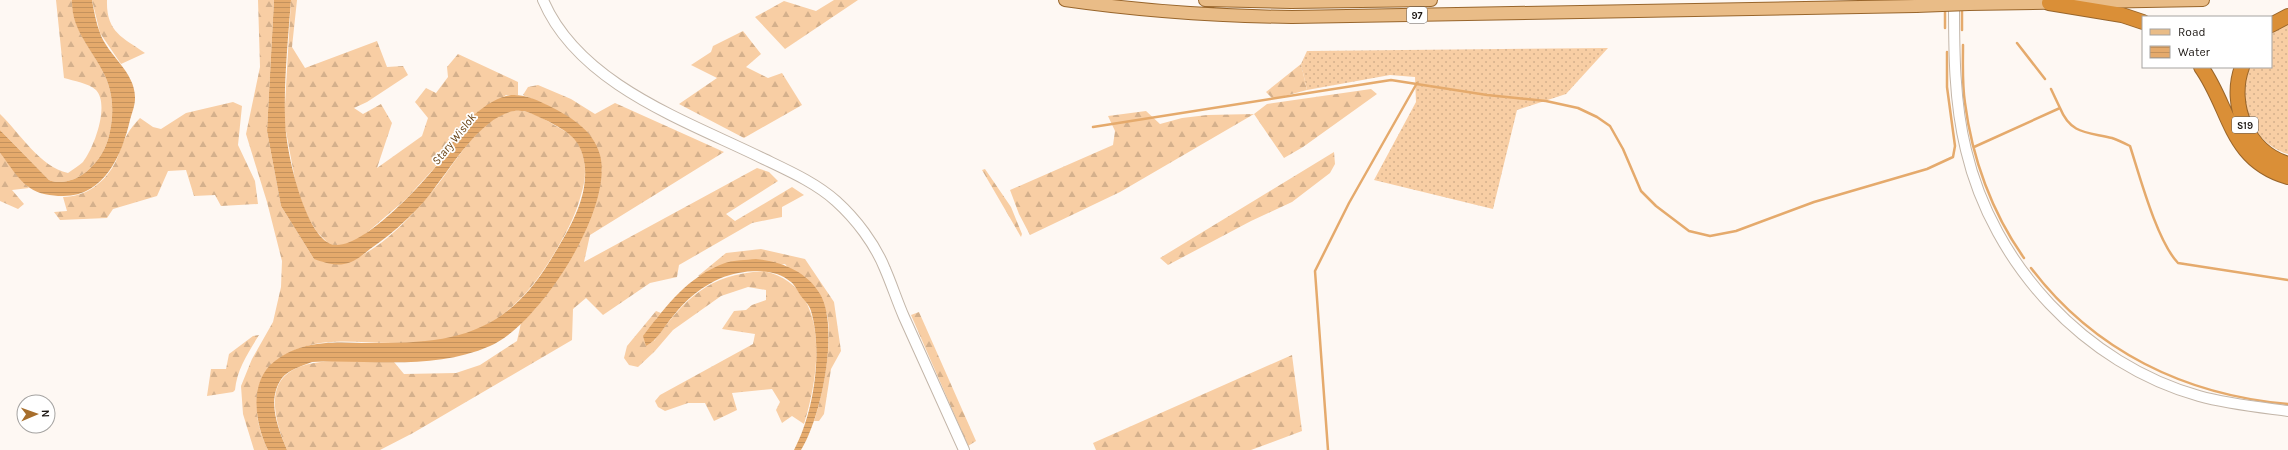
<svg xmlns="http://www.w3.org/2000/svg" width="2288" height="450" font-family="Karla,sans-serif">
	<defs>
		<pattern id="grass-dots" width="8" height="8" patternUnits="userSpaceOnUse"><rect width="8" height="8" fill="#f8cea4"/><path d="M2 2h.1M6 6h.1" fill="none" stroke="#d4b08c" stroke-width="1.8" stroke-linecap="round"/></pattern>
		<pattern id="forest-firs" width="22" height="20" patternUnits="userSpaceOnUse"><rect width="22" height="20" fill="#f8cea4"/><path d="M5 1l3.5 6h-7zM16 11l3.5 6h-7z" fill="#d4b08c"/></pattern>
		<pattern id="water-rules" width="6" height="5" patternUnits="userSpaceOnUse"><rect width="6" height="5" fill="#e5aa6c"/><path d="M0 2.5h6" fill="none" stroke="#c4925d"/></pattern>
	</defs>
	<rect width="100%" height="100%" fill="#fef8f3"/>
	<path fill="url(#grass-dots)" d="M 2288,21 L 2288,154 C 2265,148 2245,122 2243,98 C 2243,88 2245,77 2246,67 L 2271,67 L 2271,30 Z
		M 1608,48 L 1566,94 L 1517,110 L 1493,209 L 1374,180 L 1416,102 L 1415,77 L 1390,75 L 1307,90 L 1301,64 L 1307,51 Z"/>
	<path fill="url(#forest-firs)" d="M 56,0 L 72,0 C 72,30 92,49 104,74 C 113,92 114,112 110,131 C 107,148 99,161 86,172 C 76,180 61,185 49,180 L 0,130 L 0,114 C 20,133 40,167 68,173 C 73,169 79,166 83,162 C 94,148 110,105 96,90 C 88,83 74,81 64,78 Z
		M 92,0 L 107,0 C 106,32 122,37 145,53 L 121,64 L 100,33 Z
		M 258,0 L 274,0 L 267,131 L 281,206 L 314,259 C 325,258 352,260 361,256 C 390,240 415,213 435,188 C 454,165 481,115 514,111 C 527,109 541,117 551,123 C 558,128 571,133 576,140 C 587,157 587,177 581,195 C 575,218 564,237 552,257 C 511,324 467,345 389,343 C 349,342 310,335 276,361 C 271,364 269,374 267,380 C 264,387 258,396 257,404 C 256,420 261,436 268,450 L 254,450 L 243,414 L 241,386 L 252,359 L 273,322 L 281,287 L 282,261 L 267,202 L 246,134 L 260,67 Z
		M 291,0 L 297,0 L 292,47 L 305,68 L 377,41 L 387,67 L 403,66 L 408,75 L 367,102 L 354,108 L 363,114 L 381,104 L 392,123 L 377,168 L 422,136 L 428,118 L 415,102 L 426,88 L 436,93 L 448,77 L 447,67 L 458,54 L 518,82 L 518,95 L 506,95 L 460,130 L 439,163 L 406,199 L 363,236 L 349,244 L 337,246 L 328,243 L 317,232 L 305,212 L 296,185 L 284,121 Z
		M 834,0 L 858,0 L 785,49 L 755,17 L 784,1 L 816,11 Z
		M 743,31 L 761,54 L 746,67 L 768,78 L 782,73 L 802,105 L 744,138 L 679,104 L 717,78 L 691,65 L 711,52 L 713,46 Z
		M 1301,64 L 1307,90 L 1273,99 L 1266,92 Z
		M 538,85 L 571,99 L 595,114 L 615,103 L 724,152 L 590,235 L 584,262 L 757,168 L 769,172 L 778,181 L 726,214 L 735,221 L 792,187 L 804,195 L 782,207 L 782,217 L 752,223 L 679,265 L 677,277 L 650,283 L 603,315 L 586,298 L 573,309 L 572,340 L 413,433 L 380,450 L 287,450 C 244,349 324,360 394,362 L 404,374 L 456,373 L 480,365 L 517,341 L 521,323 L 536,308 L 602,170 L 546,105 L 523,95 L 528,87 Z
		M 1371,89 L 1377,94 L 1303,147 L 1284,158 L 1254,114 L 1120,192 L 1030,235 L 1019,214 L 1010,190 L 1113,145 L 1115,131 L 1108,116 L 1146,111 L 1160,124 L 1182,118 L 1207,115 L 1254,114 L 1267,104 Z
		M 233,102 L 242,106 L 238,145 L 255,181 L 258,204 L 221,206 L 215,195 L 194,196 L 186,170 L 168,171 L 157,196 L 113,209 L 107,218 L 60,220 L 54,212 L 67,211 L 63,197 C 86,197 106,182 116,161 C 120,152 122,143 127,135 C 130,129 135,123 140,118 L 153,127 L 161,129 L 186,113 Z
		M 1334,152 L 1335,164 L 1330,173 L 1292,202 L 1251,221 L 1168,265 L 1160,258 Z
		M 0,153 L 29,188 L 12,190 L 24,204 L 18,209 L 0,201 Z
		M 985,169 L 1011,207 L 1022,234 L 1021,237 L 982,170 Z
		M 761,249 L 805,259 L 834,302 L 841,351 L 831,369 L 824,414 L 819,421 L 814,421 C 823,396 833,340 827,314 C 825,306 792,273 785,264 L 698,276 L 726,253 Z
		M 763,271 C 832,285 820,373 804,424 L 792,416 L 782,423 L 776,410 L 780,402 L 772,389 L 732,393 L 737,410 L 714,421 L 705,403 L 688,403 L 665,411 L 658,407 L 655,401 L 660,395 L 753,344 L 755,334 L 722,329 L 734,311 L 746,310 L 752,305 L 766,300 L 766,290 L 748,287 L 721,296 L 673,330 L 655,351 L 638,367 L 629,365 L 624,358 L 627,346 L 656,311 L 661,313 L 656,319 L 654,341 C 686,298 707,275 763,271 Z
		M 919,312 L 976,441 L 968,446 L 911,315 Z
		M 259,335 C 248,353 237,369 235,390 L 233,392 L 207,396 L 211,369 L 226,369 L 229,354 L 253,336 Z
		M 1292,355 L 1302,431 L 1251,450 L 1096,450 L 1093,443 Z"/>
	<path fill="url(#water-rules)" d="M 72,0 L 92,0 C 94,11 96,23 100,33 C 108,56 136,72 135,99 C 135,105 132,113 130,120 C 122,155 104,197 62,196 C 52,196 38,194 30,188 C 18,180 9,164 0,153 L 0,130 L 49,180 C 61,185 76,180 86,172 C 99,161 107,148 110,131 C 114,112 113,92 104,74 C 92,49 71,30 72,0 Z
		M 274,0 L 291,0 C 288,39 284,79 285,118 C 285,147 302,225 327,242 C 353,261 422,184 438,164 C 450,149 457,131 471,118 C 480,109 494,99 506,96 C 519,93 533,98 545,104 C 568,115 593,129 600,155 C 614,209 539,325 490,346 C 433,371 371,359 312,362 C 302,366 288,370 282,378 C 266,400 278,428 287,450 L 268,450 C 255,424 248,381 275,361 C 301,341 330,342 362,343 C 447,344 502,339 550,261 C 565,236 584,207 585,177 C 586,166 583,149 575,140 C 568,130 542,118 530,113 C 493,98 455,162 436,186 C 428,198 418,209 407,219 C 396,230 383,240 370,249 C 363,255 353,263 344,264 C 334,266 323,262 314,259 L 281,206 L 267,131 Z
		M 756,259 C 780,261 807,271 820,294 C 840,328 821,418 801,450 L 794,450 C 814,413 823,352 811,311 C 810,306 805,301 801,296 C 798,292 795,285 791,282 C 773,266 742,270 721,278 C 704,285 685,300 674,315 C 664,326 659,339 646,346 L 643,336 C 667,305 687,277 725,263 C 734,260 746,260 756,259 Z"/>
	<g fill="none" stroke-linecap="round" stroke-linejoin="round">
		<path stroke="#e5aa6c" stroke-width="2.5" d="M 1945,8 L 1945,28
			M 1962,8 L 1962,30
			M 2017,43 L 2045,79
			M 1963,45 C 1963,64 1962,84 1965,103 C 1972,158 1992,213 2024,258
			M 2051,89 L 2060,108
			M 1093,127 L 1391,80 L 1487,95 L 1546,101 L 1578,108 L 1597,117 L 1610,126 L 1623,149 L 1641,191 L 1656,206 L 1689,231 L 1710,236 L 1736,231 L 1814,202 L 1927,169 L 1953,157 L 1955,146 L 1947,87 L 1947,52
			M 1974,147 L 2060,108 C 2071,135 2088,132 2112,138 C 2118,140 2124,143 2130,146 C 2140,177 2157,241 2178,263 L 2288,280
			M 2031,268 C 2094,351 2185,395 2288,404
			M 1328,450 L 1315,271 L 1349,203 L 1417,83"/>
		<defs>
			<path id="tertiary" d="M 543,0 C 579,85 687,121 764,159 C 789,171 816,183 836,201 C 856,219 875,244 885,269 C 892,285 897,301 904,317 C 924,361 944,406 964,450
				M 1954,0 C 1954,50 1954,102 1966,150 C 1993,265 2085,364 2199,396 C 2228,404 2258,407 2288,411"/>
			<path id="primary" d="M 1065,0 C 1141,11 1215,16 1292,17 L 1916,6
				M 1205,0 L 1291,2 L 1431,0
				M 1969,4 L 2203,0"/>
			<path id="motorway" d="M 2049,3 L 2122,15 L 2143,22
				M 2271,25 L 2288,16
				M 2201,67 C 2231,109 2229,160 2288,177
				M 2242,67 C 2228,105 2248,152 2288,164"/>
		</defs>
		<use href="#tertiary" stroke="#c3b6a9" stroke-width="12"/>
		<use href="#primary" stroke="#98652b" stroke-width="14"/>
		<use href="#motorway" stroke="#98652b" stroke-width="16"/>
		<use href="#tertiary" stroke="#fff" stroke-width="10"/>
		<use href="#primary" stroke="#e9bc87" stroke-width="12"/>
		<use href="#motorway" stroke="#da8f37" stroke-width="14"/>
		<defs>
			<path id="primary-bridge" d="M 1916,6 L 1969,4"/>
		</defs>
		<use href="#primary-bridge" stroke="#98652b" stroke-width="14" stroke-linecap="butt"/>
		<use href="#primary-bridge" stroke="#e9bc87" stroke-width="12"/>
	</g>
	<g text-anchor="middle" stroke-width="3.5" stroke-linejoin="round" paint-order="stroke">
		<g fill="#fff" stroke="#615d5a" stroke-width="1">
			<rect x="1407" y="7" width="20" height="16" rx="3"/>
			<rect x="2232" y="117" width="26" height="16" rx="3"/>
		</g>
		<g font-size="10" font-weight="bold" fill="#1d1814">
			<text x="1417" y="19">97</text>
			<text x="2245" y="129">S19</text>
		</g>
		<g font-size="12" font-style="italic" fill="#663f0f" stroke="#fff">
			<text transform="translate(454 139) rotate(-51)" y="4">Stary Wislok</text>
		</g>
	</g>
	<rect x="2142" y="16" width="130" height="52" fill="#ffffff" stroke="#a5a3a1"/>
	<rect x="2150" y="29" width="20" height="6" fill="#e9bc87" stroke="#a5a3a1"/>
	<text x="2178" y="36" font-size="12" fill="#1d1814">Road</text>
	<rect x="2150" y="46" width="20" height="12" fill="url(#water-rules)" stroke="#a5a3a1"/>
	<text x="2178" y="56" font-size="12" fill="#1d1814">Water</text>
	<g transform="translate(36 414) rotate(88)"><circle r="19" fill="#ffffff" stroke="#a5a3a1"/>
	<path d="M0-3L7 15L0 10L-7 15Z" fill="#a76e2c"/>
	<text y="-6" font-size="11" font-weight="bold" text-anchor="middle" fill="#1d1814">N</text>
	</g>
</svg>
